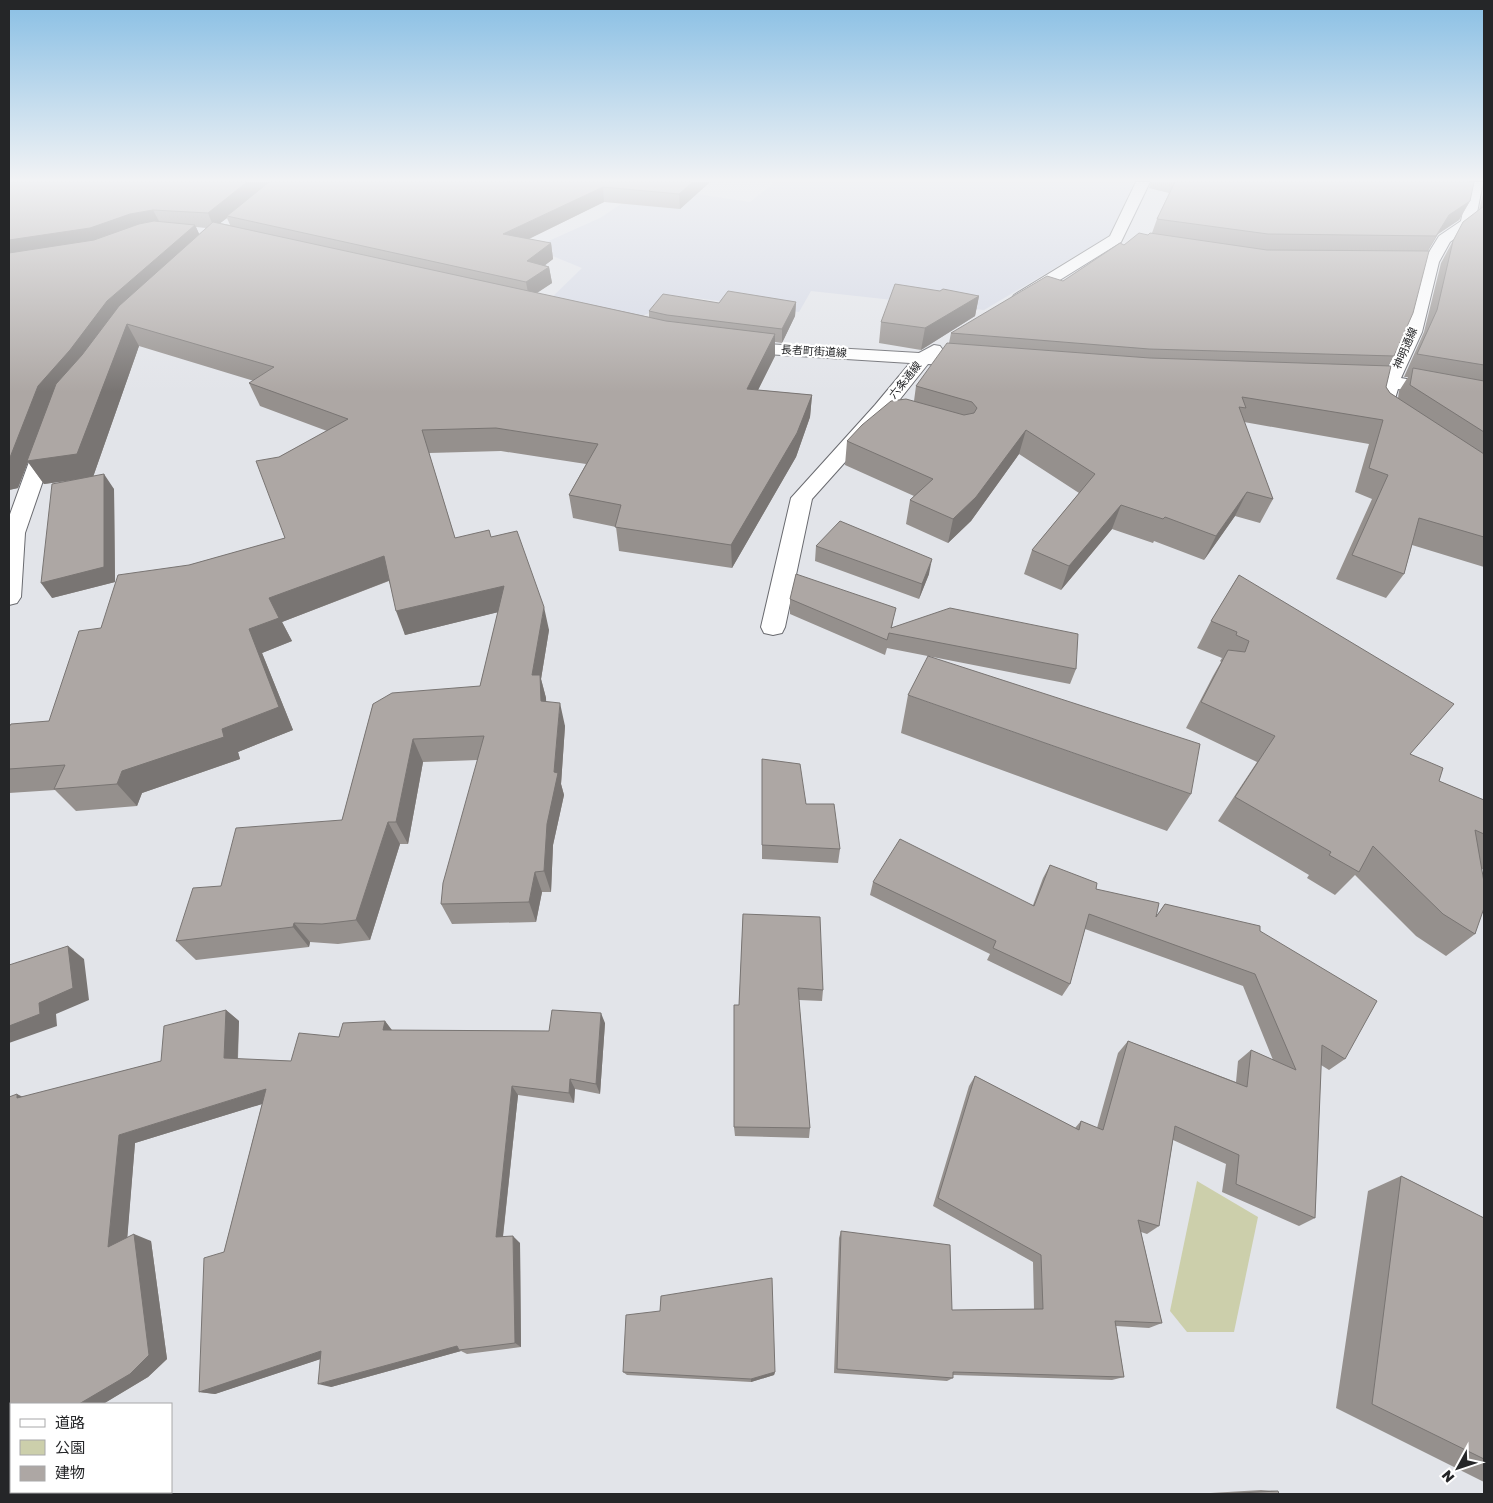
<svg xmlns="http://www.w3.org/2000/svg" width="1493" height="1503" font-family="'Golos Text','Noto Sans JP',sans-serif">
	<rect width="100%" height="100%" fill="#e2e4e9"/>
	<path fill="#d3d7e4" d="M 775,182 L 1134,182 L 1109,236 L 984,310 L 811,291 L 799,312 L 689,297 L 627,322 L 545,304 L 582,268 L 533,248 L 600,218 L 645,188 L 650,187 L 750,202 Z"/>
	<path fill="#cccfab" d="M 1197,1181 L 1258,1217 L 1234,1332 L 1187,1332 L 1170,1311 Z"/>
	<g fill="none" stroke-linecap="round" stroke-linejoin="round">
		<defs>
			<path id="minor" d="M 1136,182 L 1150,182 L 1121,242 L 1026,301 L 1014,301 L 1012,298 L 1014,295 L 1110,236 Z
				M 1469,182 L 1483,182 L 1475,223 L 1450,242 L 1439,262 L 1422,332 L 1401,378 L 1484,393 L 1484,405 L 1398,389 L 1394,402 L 1387,404 L 1380,402 L 1378,398 L 1380,387 L 1344,385 L 1341,381 L 1344,377 L 1384,376 L 1404,332 L 1423,262 L 1439,236 L 1461,221 Z
				M 738,340 L 766,344 L 919,353 L 934,345 L 940,346 L 943,350 L 940,354 L 978,357 L 981,361 L 978,365 L 972,366 L 928,364 L 889,413 L 812,499 L 785,627 L 782,633 L 773,635 L 764,633 L 761,627 L 791,498 L 875,405 L 910,363 L 766,354 L 732,349 L 729,345 L 732,341 Z
				M 48,431 L 55,433 L 58,437 L 25,533 L 21,597 L 17,603 L 9,605 L 9,517 L 38,437 L 41,433 Z"/>
		</defs>
		<use href="#minor" stroke="#696a6f" stroke-width="2"/>
		<use href="#minor" fill="#fff" fill-rule="evenodd"/>
	</g>
	<path fill="#95908d" fill-rule="evenodd" d="M 9,182 L 710,182 L 680,209 L 604,202 L 529,239 L 551,243 L 553,259 L 545,265 L 549,267 L 552,283 L 537,293 L 649,317 L 649,311 L 719,303 L 796,302 L 795,316 L 782,343 L 775,342 L 775,356 L 758,390 L 812,395 L 810,417 L 796,457 L 732,568 L 619,551 L 616,527 L 573,518 L 569,495 L 586,464 L 501,451 L 429,453 L 455,538 L 491,537 L 549,630 L 541,679 L 546,698 L 546,702 L 565,726 L 561,784 L 564,795 L 553,845 L 551,892 L 542,892 L 536,922 L 452,924 L 441,904 L 478,760 L 423,762 L 408,844 L 400,844 L 370,940 L 338,944 L 310,942 L 309,947 L 196,960 L 176,941 L 221,886 L 342,820 L 373,704 L 480,686 L 498,612 L 405,635 L 389,581 L 282,622 L 292,641 L 262,653 L 293,730 L 238,752 L 240,759 L 142,793 L 137,806 L 76,811 L 55,790 L 9,793 L 9,727 L 49,721 L 101,628 L 189,565 L 285,538 L 279,457 L 327,431 L 260,406 L 249,383 L 254,381 L 139,346 L 93,477 L 114,489 L 115,582 L 52,598 L 82,479 L 44,484 L 28,462 L 18,488 L 9,490 ZM 227,218 L 230,225 L 220,223 ZM 196,227 L 206,228 L 199,234 Z
		M 1151,182 L 1474,182 L 1470,201 L 1459,220 L 1438,234 L 1428,251 L 1394,356 L 1388,366 L 1386,387 L 1390,393 L 1398,398 L 1399,391 L 1408,377 L 1404,377 L 1424,332 L 1441,263 L 1463,222 L 1479,210 L 1483,194 L 1484,191 L 1484,567 L 1412,545 L 1404,574 L 1386,598 L 1336,579 L 1372,499 L 1355,492 L 1369,444 L 1244,422 L 1273,499 L 1260,523 L 1235,516 L 1204,560 L 1154,541 L 1153,543 L 1112,529 L 1061,590 L 1024,574 L 1032,550 L 1079,493 L 1019,454 L 971,521 L 948,543 L 906,524 L 910,500 L 914,496 L 845,465 L 847,441 L 914,401 L 916,386 L 949,343 L 951,333 L 1063,281 L 1124,245 L 1148,235 L 1152,233 L 1157,219 L 1169,193 L 1149,188 Z
		M 940,291 L 979,296 L 975,316 L 921,350 L 879,343 L 881,322 Z
		M 816,546 L 929,574 L 919,599 L 815,561 Z
		M 1239,575 L 1410,754 L 1439,781 L 1484,800 L 1484,870 L 1482,869 L 1475,934 L 1446,956 L 1416,936 L 1355,875 L 1335,895 L 1307,878 L 1309,875 L 1218,821 L 1257,762 L 1186,728 L 1213,676 L 1221,662 L 1220,661 L 1222,658 L 1197,648 L 1211,621 Z
		M 790,599 L 893,622 L 892,627 L 1076,669 L 1070,684 L 887,648 L 885,655 L 790,614 Z
		M 908,695 L 1191,794 L 1167,831 L 901,733 Z
		M 762,759 L 806,804 L 840,849 L 838,863 L 762,859 Z
		M 1050,865 L 1096,889 L 1157,915 L 1165,904 L 1260,931 L 1345,1059 L 1329,1070 L 1321,1065 L 1315,1218 L 1299,1226 L 1222,1192 L 1226,1164 L 1173,1140 L 1159,1226 L 1147,1234 L 1141,1232 L 1162,1323 L 1149,1328 L 1116,1326 L 1124,1377 L 1112,1380 L 953,1375 L 953,1378 L 947,1381 L 834,1373 L 839,1238 L 841,1231 L 952,1310 L 1034,1309 L 1033,1262 L 933,1206 L 969,1086 L 975,1076 L 1075,1128 L 1081,1121 L 1097,1128 L 1118,1053 L 1128,1041 L 1236,1082 L 1238,1061 L 1251,1050 L 1273,1060 L 1243,986 L 1085,929 L 1070,984 L 1062,996 L 987,960 L 990,954 L 870,895 L 873,882 L 1033,905 L 1043,878 Z
		M 743,914 L 823,990 L 822,1001 L 799,1000 L 810,1128 L 809,1138 L 735,1136 L 734,1127 Z
		M 226,1010 L 239,1021 L 238,1059 L 291,1061 L 339,1037 L 385,1021 L 392,1030 L 549,1031 L 605,1023 L 600,1094 L 575,1089 L 574,1103 L 518,1095 L 503,1237 L 520,1243 L 521,1347 L 467,1354 L 461,1351 L 331,1387 L 320,1359 L 215,1394 L 199,1392 L 224,1252 L 262,1104 L 135,1143 L 127,1238 L 151,1241 L 167,1359 L 148,1377 L 103,1404 L 11,1404 L 11,1459 L 9,1461 L 9,1097 L 23,1097 L 161,1061 Z
		M 1401,1176 L 1484,1218 L 1484,1482 L 1336,1408 L 1368,1191 Z
		M 623,1372 L 775,1372 L 774,1375 L 751,1382 L 627,1375 Z
		M 1261,1490 L 1278,1491 L 1279,1494 L 1194,1494 Z"/>
	<path fill="#797573" d="M 247,182 L 271,182 L 227,216 L 227,218 L 214,228 L 208,213 Z
		M 693,182 L 710,182 L 680,209 L 679,194 Z
		M 603,187 L 604,202 L 506,250 L 503,234 Z
		M 1470,201 L 1459,220 L 1438,234 L 1425,255 L 1436,236 L 1449,215 Z
		M 153,210 L 161,225 L 99,244 L 9,257 L 9,240 L 130,214 Z
		M 195,225 L 202,240 L 127,324 L 139,346 L 93,477 L 44,484 L 28,462 L 18,488 L 9,490 L 9,460 L 38,386 L 107,301 Z
		M 551,243 L 553,259 L 530,277 L 527,261 Z
		M 549,267 L 552,283 L 529,298 L 526,282 Z
		M 979,296 L 975,316 L 921,350 L 925,328 Z
		M 796,302 L 795,316 L 782,343 L 782,329 Z
		M 775,334 L 775,356 L 747,412 L 747,389 Z
		M 812,395 L 810,417 L 796,457 L 732,568 L 731,545 Z
		M 1026,430 L 1019,454 L 971,521 L 948,543 L 953,519 Z
		M 104,474 L 114,489 L 115,582 L 52,598 L 41,583 Z
		M 1247,492 L 1235,516 L 1204,560 L 1216,536 Z
		M 1121,505 L 1112,529 L 1061,590 L 1069,566 Z
		M 384,556 L 393,579 L 282,622 L 292,641 L 262,653 L 293,730 L 238,752 L 240,759 L 142,793 L 137,806 L 117,784 L 122,771 L 222,729 L 249,629 L 269,598 Z
		M 932,559 L 929,574 L 919,599 L 922,584 Z
		M 504,586 L 511,609 L 405,635 L 396,611 Z
		M 544,607 L 549,630 L 541,679 L 546,698 L 547,724 L 541,701 L 532,675 Z
		M 560,703 L 565,726 L 561,784 L 564,795 L 553,845 L 551,892 L 544,871 L 547,824 L 554,772 Z
		M 413,739 L 423,762 L 408,844 L 396,822 Z
		M 388,822 L 400,844 L 370,940 L 356,920 Z
		M 535,872 L 542,892 L 536,922 L 529,902 Z
		M 294,923 L 310,942 L 309,947 L 293,927 Z
		M 68,946 L 84,959 L 89,1000 L 56,1014 L 57,1026 L 9,1043 L 9,1026 L 39,1003 Z
		M 226,1010 L 239,1021 L 237,1069 L 224,1058 Z
		M 601,1013 L 605,1023 L 600,1094 L 596,1084 Z
		M 385,1021 L 393,1032 L 383,1030 Z
		M 570,1079 L 575,1089 L 574,1103 L 569,1093 Z
		M 512,1086 L 518,1095 L 502,1244 L 496,1237 Z
		M 266,1089 L 278,1099 L 135,1143 L 126,1254 L 108,1247 L 119,1135 Z
		M 17,1094 L 35,1103 L 17,1098 Z
		M 134,1234 L 151,1241 L 167,1359 L 148,1377 L 103,1404 L 79,1404 Z
		M 513,1236 L 520,1243 L 521,1347 L 515,1343 Z
		M 457,1346 L 459,1350 L 461,1351 L 331,1387 L 318,1384 Z
		M 321,1351 L 333,1355 L 215,1394 L 199,1392 Z
		M 775,1372 L 774,1375 L 751,1382 L 751,1379 Z
		M 11,1446 L 11,1459 L 9,1461 L 9,1447 Z"/>
	<path fill="#ada7a4" stroke="#797573" d="M 9,182 L 247,182 L 208,213 L 153,210 L 130,214 L 90,228 L 9,240 Z
		M 269,182 L 693,182 L 679,194 L 603,187 L 503,234 L 551,243 L 527,261 L 549,267 L 526,282 L 227,216 Z
		M 1175,182 L 1474,182 L 1470,201 L 1449,215 L 1436,236 L 1268,234 L 1157,219 Z
		M 1484,206 L 1484,365 L 1417,354 L 1437,310 L 1453,241 L 1463,222 Z
		M 154,221 L 195,225 L 107,301 L 70,350 L 38,386 L 9,460 L 9,253 L 94,240 L 139,224 Z
		M 213,222 L 666,321 L 775,334 L 747,389 L 812,395 L 797,433 L 731,545 L 615,527 L 621,505 L 569,495 L 598,444 L 496,428 L 422,430 L 455,538 L 489,530 L 491,537 L 517,531 L 544,607 L 532,675 L 540,675 L 541,701 L 560,703 L 554,772 L 558,773 L 547,824 L 544,871 L 535,872 L 529,902 L 441,904 L 443,883 L 484,736 L 413,739 L 396,822 L 388,822 L 356,920 L 322,924 L 294,923 L 293,927 L 176,941 L 193,888 L 221,886 L 236,828 L 342,820 L 373,704 L 392,693 L 480,686 L 504,586 L 396,611 L 384,556 L 269,598 L 279,618 L 249,629 L 279,707 L 222,729 L 224,737 L 122,771 L 117,784 L 54,789 L 65,765 L 9,769 L 9,727 L 11,724 L 49,721 L 79,631 L 101,628 L 118,575 L 189,565 L 285,538 L 256,461 L 279,457 L 348,419 L 249,383 L 274,367 L 127,324 L 77,454 L 27,461 L 56,384 L 82,355 L 119,306 Z
		M 1139,233 L 1148,235 L 1150,233 L 1267,250 L 1429,251 L 1413,313 L 1394,356 L 1149,349 L 951,333 L 1047,276 L 1063,281 L 1120,243 L 1124,245 Z
		M 895,284 L 940,291 L 943,289 L 979,296 L 925,328 L 881,322 Z
		M 728,291 L 796,302 L 782,329 L 667,315 L 649,311 L 663,294 L 719,303 Z
		M 947,343 L 1150,358 L 1391,366 L 1386,387 L 1390,393 L 1484,454 L 1484,537 L 1419,518 L 1404,574 L 1352,555 L 1388,475 L 1369,468 L 1383,420 L 1242,397 L 1246,408 L 1239,407 L 1273,499 L 1247,492 L 1216,536 L 1165,517 L 1163,519 L 1121,505 L 1069,566 L 1032,550 L 1095,474 L 1026,430 L 976,497 L 953,519 L 910,500 L 933,479 L 847,441 L 862,425 L 891,401 L 906,399 L 964,415 L 974,413 L 977,408 L 972,402 L 916,386 Z
		M 1413,368 L 1484,381 L 1484,432 L 1410,385 Z
		M 104,474 L 104,567 L 41,583 L 52,484 Z
		M 840,521 L 932,559 L 922,584 L 816,546 Z
		M 796,574 L 896,608 L 891,628 L 950,608 L 1078,634 L 1076,669 L 889,633 L 887,640 L 790,599 Z
		M 1239,575 L 1454,704 L 1410,754 L 1443,768 L 1439,781 L 1484,800 L 1484,834 L 1475,830 L 1484,882 L 1484,908 L 1475,934 L 1443,914 L 1373,846 L 1359,872 L 1329,855 L 1331,852 L 1235,797 L 1275,736 L 1201,702 L 1228,650 L 1245,652 L 1249,641 L 1236,635 L 1237,632 L 1211,621 Z
		M 928,656 L 1200,744 L 1191,794 L 908,695 Z
		M 762,759 L 800,764 L 806,804 L 834,804 L 840,849 L 762,845 Z
		M 900,839 L 1034,906 L 1050,865 L 1097,883 L 1096,889 L 1159,903 L 1156,917 L 1165,904 L 1260,926 L 1260,931 L 1377,1001 L 1345,1059 L 1322,1045 L 1315,1218 L 1236,1184 L 1239,1155 L 1175,1126 L 1159,1226 L 1138,1220 L 1162,1323 L 1115,1321 L 1124,1377 L 953,1372 L 953,1378 L 837,1369 L 841,1231 L 950,1245 L 952,1310 L 1043,1309 L 1041,1255 L 938,1198 L 975,1076 L 1079,1130 L 1081,1121 L 1103,1130 L 1128,1041 L 1247,1087 L 1251,1050 L 1296,1070 L 1255,974 L 1089,914 L 1070,984 L 993,948 L 996,941 L 873,882 Z
		M 743,914 L 820,917 L 823,990 L 798,988 L 810,1128 L 734,1127 L 734,1005 L 739,1005 Z
		M 68,946 L 73,988 L 39,1003 L 40,1014 L 9,1026 L 9,965 Z
		M 226,1010 L 224,1058 L 291,1061 L 299,1033 L 339,1037 L 343,1023 L 385,1021 L 383,1030 L 549,1031 L 552,1010 L 601,1013 L 596,1084 L 570,1079 L 569,1093 L 512,1086 L 496,1237 L 513,1236 L 515,1343 L 459,1350 L 457,1346 L 318,1384 L 321,1351 L 199,1392 L 204,1258 L 224,1252 L 266,1089 L 119,1135 L 108,1247 L 134,1234 L 149,1355 L 130,1374 L 79,1404 L 11,1404 L 11,1446 L 9,1447 L 9,1097 L 17,1094 L 17,1098 L 161,1061 L 164,1026 Z
		M 1401,1176 L 1484,1218 L 1484,1459 L 1372,1404 Z
		M 772,1278 L 775,1372 L 751,1379 L 623,1372 L 626,1315 L 660,1311 L 661,1296 Z
		M 1278,1491 L 1279,1494 L 1221,1494 Z"/>
	<linearGradient id="sky" x2="0" y2="1"><stop stop-color="#89bfe4"/><stop offset="0.46" stop-color="#f2f3f5"/><stop offset="1" stop-color="#f2f3f5" stop-opacity="0"/></linearGradient>
	<rect width="1493" height="392" fill="url(#sky)"/>
	<g text-anchor="middle" stroke-width="4.5" stroke-linejoin="round" paint-order="stroke">
		<g font-size="11" fill="#252628" stroke="#fff">
			<text transform="translate(1405 348) rotate(-67)" y="4">神明通線</text>
			<text transform="translate(814 351) rotate(3)" y="4">長者町街道線</text>
			<text transform="translate(905 380) rotate(-51)" y="4">六条通線</text>
		</g>
	</g>
	<rect width="1493" height="1503" fill="none" stroke="#252628" stroke-width="20"/>
	<rect x="10" y="1403" width="162" height="90" fill="#ffffff" stroke="#a8a8a9"/>
	<rect x="20" y="1419" width="25" height="8" fill="#ffffff" stroke="#a8a8a9"/>
	<text x="55" y="1428" font-size="15" fill="#252628">道路</text>
	<rect x="20" y="1440" width="25" height="15" fill="#cccfab" stroke="#a8a8a9"/>
	<text x="55" y="1453" font-size="15" fill="#252628">公園</text>
	<rect x="20" y="1466" width="25" height="15" fill="#ada7a4" stroke="#a8a8a9"/>
	<text x="55" y="1478" font-size="15" fill="#252628">建物</text>
	<g transform="translate(1458 1468) rotate(230)" stroke="#ffffff" stroke-width="4" paint-order="stroke">
	<path d="M0-4L9 19L0 12L-9 19Z" fill="#252628"/>
	<text y="-8" font-size="14" font-weight="bold" text-anchor="middle" fill="#252628">N</text>
	</g>
</svg>
